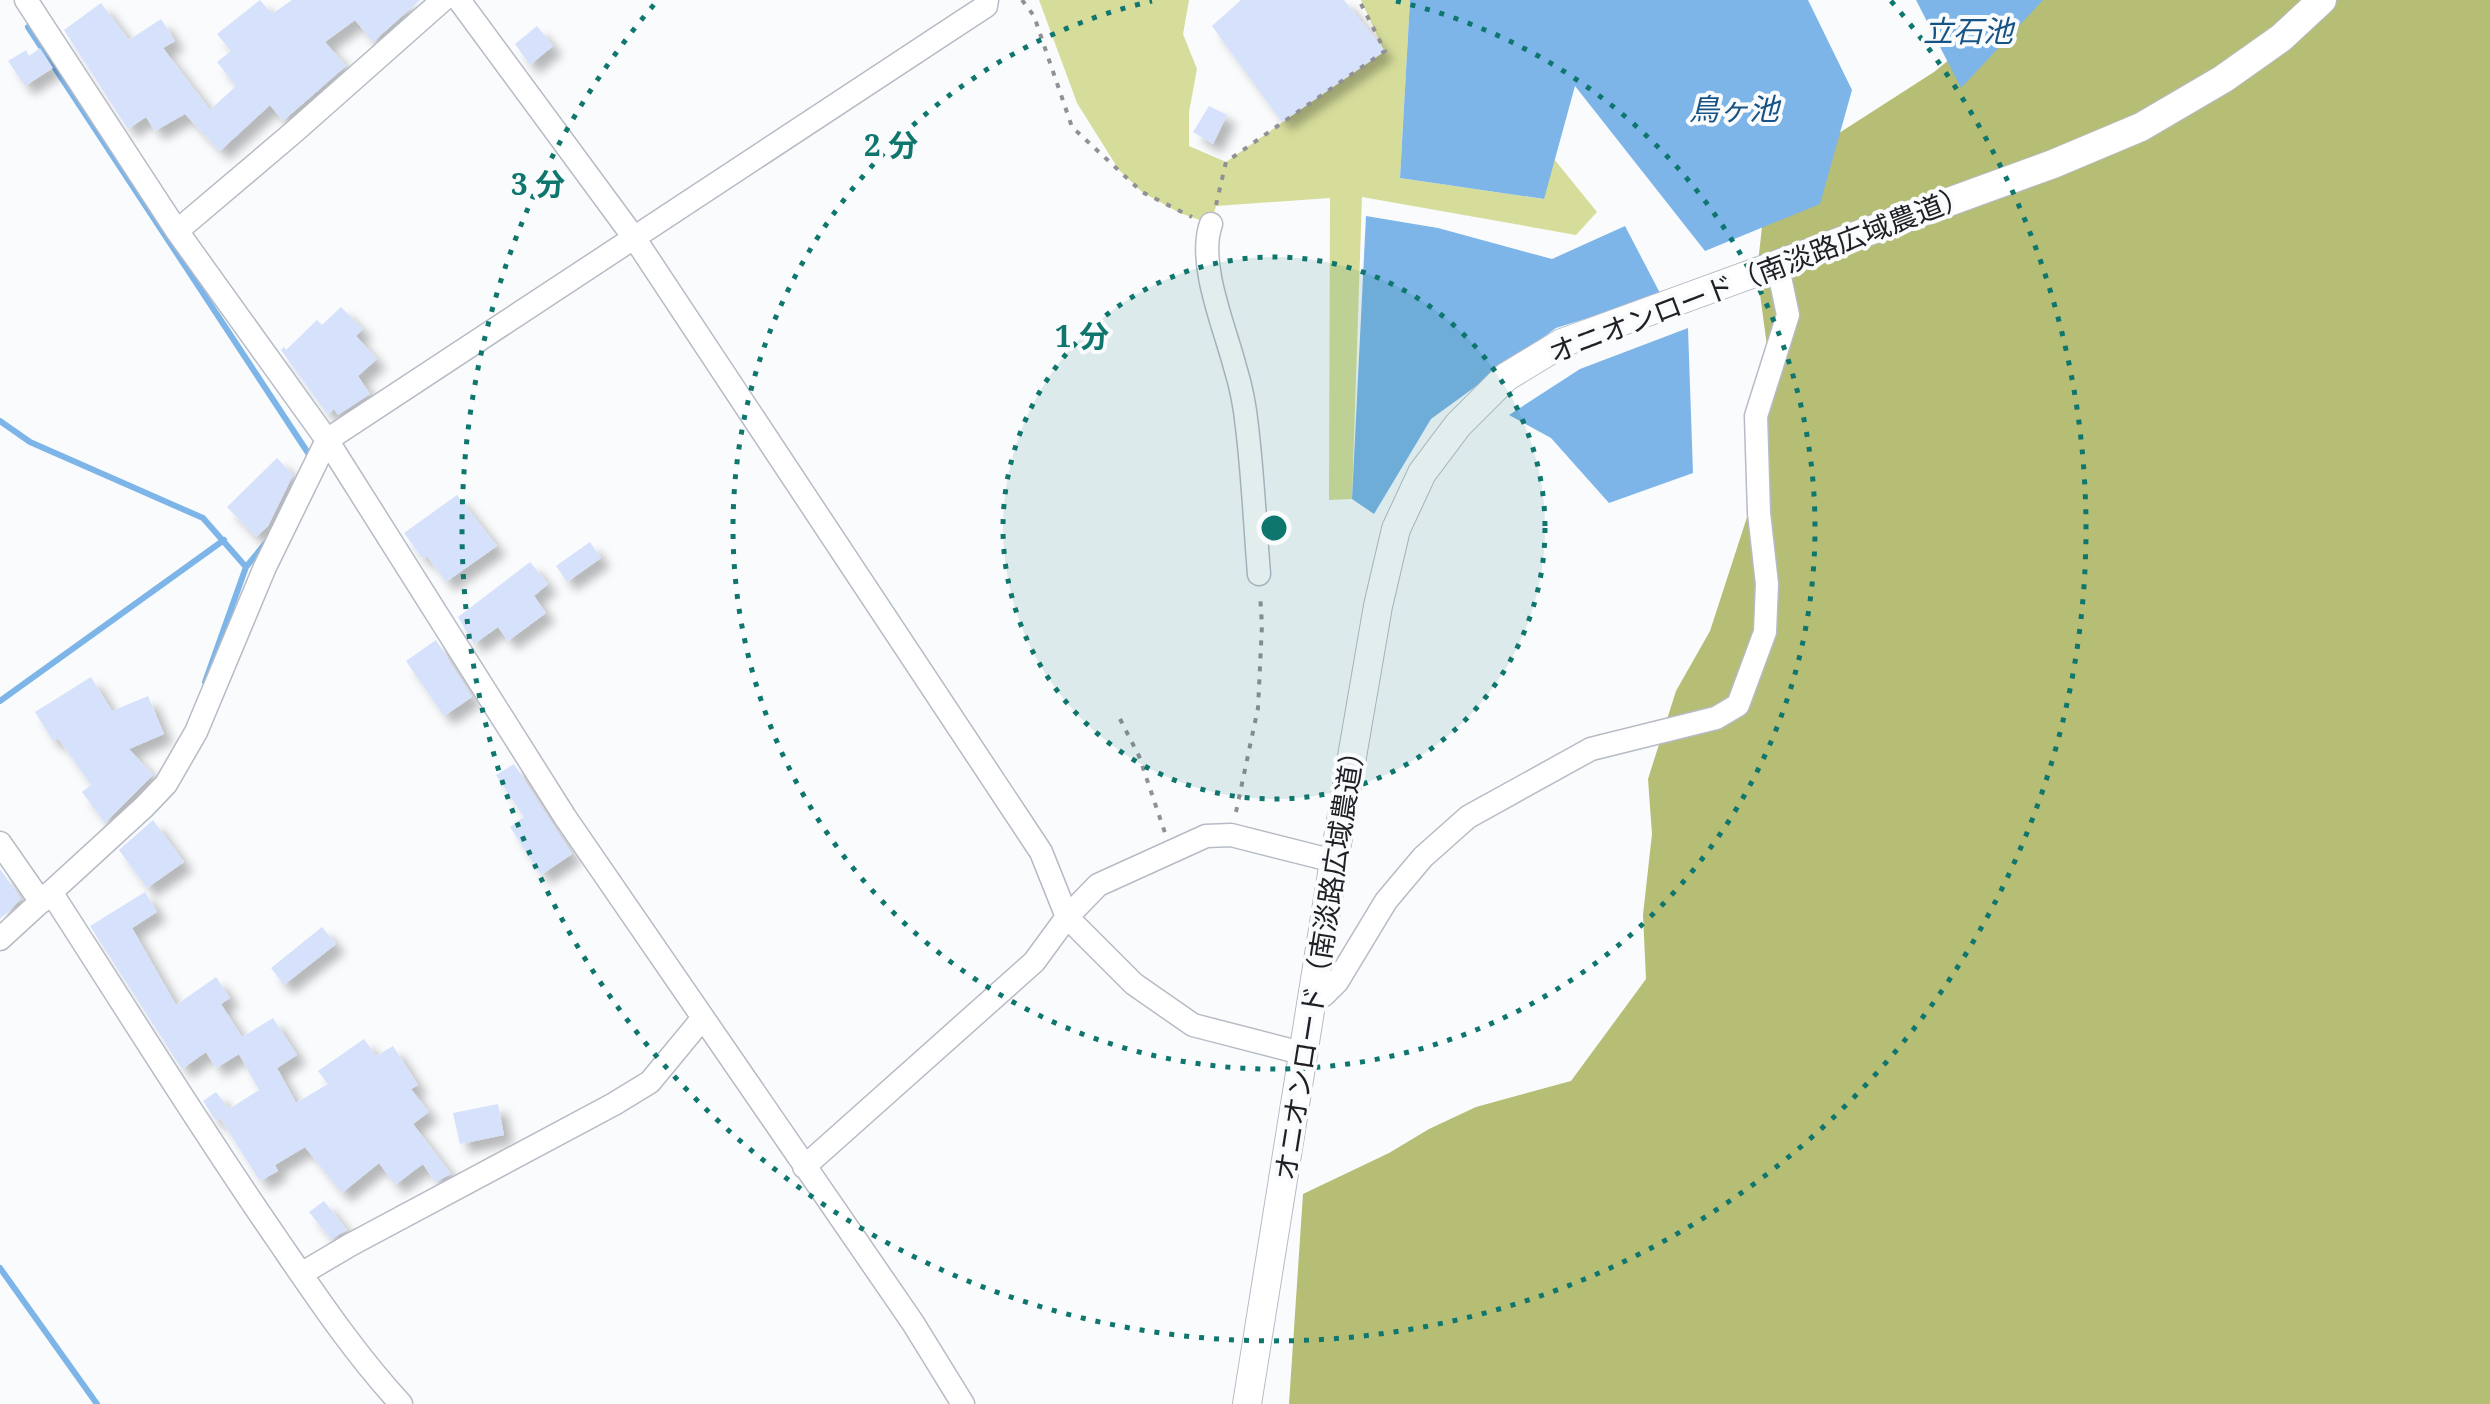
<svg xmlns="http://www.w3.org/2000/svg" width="2490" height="1404" font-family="'Noto Serif','Noto Sans JP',serif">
	<defs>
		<filter id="shadow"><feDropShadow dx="9" dy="9" stdDeviation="5" flood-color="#0004"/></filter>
	</defs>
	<rect width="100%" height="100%" fill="#fafbfd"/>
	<path fill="#d6dd9a" d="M 1039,0 L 1189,0 L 1183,34 L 1197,69 L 1189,112 L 1189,146 L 1226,162 L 1384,51 L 1361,0 L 1410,0 L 1400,178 L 1543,199 L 1554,159 L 1597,212 L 1576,235 L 1362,197 L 1352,499 L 1329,500 L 1330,198 L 1216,206 L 1211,224 L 1180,213 L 1142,192 L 1119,170 L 1077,103 Z"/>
	<path fill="#b6bd74" d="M 2023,0 L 2490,0 L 2490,1404 L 1289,1404 L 1303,1194 L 1389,1153 L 1429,1129 L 1476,1107 L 1571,1081 L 1646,979 L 1643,915 L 1652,834 L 1648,779 L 1676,691 L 1710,631 L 1750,508 L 1767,346 L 1757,272 L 1762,227 L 1836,135 L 1934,72 Z"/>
	<path fill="#7db5e9" d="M 1410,0 L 1808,0 L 1852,90 L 1820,204 L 1705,251 L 1575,86 L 1544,199 L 1400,178 Z
		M 1916,0 L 2043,0 L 1961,88 Z
		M 1366,216 L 1438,228 L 1552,259 L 1625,226 L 1661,295 L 1556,328 L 1431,419 L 1374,514 L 1352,499 Z
		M 1688,328 L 1693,473 L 1609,503 L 1551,438 L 1509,415 L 1580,369 Z"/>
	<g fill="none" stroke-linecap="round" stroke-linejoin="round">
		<path stroke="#7db5e9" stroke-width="6" d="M 28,27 L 312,459
			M 0,421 L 30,442 L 203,518 L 246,567
			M 205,682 L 246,567 L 265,544
			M 0,701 L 224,540
			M 0,1268 L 97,1404"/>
	</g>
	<path fill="#d6e1fb" filter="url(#shadow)" d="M 260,0 L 272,14 L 292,0 L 420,0 L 373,42 L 355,20 L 325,42 L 346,66 L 283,121 L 270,105 L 220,151 L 185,114 L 155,131 L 146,117 L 128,129 L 64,30 L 101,3 L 129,40 L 161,19 L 175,41 L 163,48 L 210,110 L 236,86 L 217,62 L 231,51 L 217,34 Z
		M 1241,0 L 1344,0 L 1385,51 L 1282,122 L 1212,26 Z
		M 537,26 L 553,46 L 530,65 L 515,44 Z
		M 40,48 L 53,68 L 25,86 L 8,61 L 26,50 L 29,56 Z
		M 1209,106 L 1227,115 L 1213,144 L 1193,132 Z
		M 341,307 L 363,329 L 356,336 L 377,359 L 358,376 L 370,394 L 338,415 L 334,409 L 328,415 L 281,350 L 284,347 L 286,350 L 317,320 L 322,325 Z
		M 277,458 L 293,475 L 268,526 L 256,537 L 227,507 Z
		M 457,495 L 497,546 L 446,582 L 427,556 L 423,559 L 404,533 Z
		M 590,542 L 601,558 L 567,582 L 556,566 Z
		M 530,562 L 548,584 L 534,596 L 546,613 L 508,641 L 498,627 L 474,644 L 458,617 Z
		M 436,640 L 472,697 L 444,716 L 406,661 Z
		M 91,677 L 112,711 L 148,696 L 164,734 L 129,749 L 153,775 L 105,823 L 82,792 L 91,785 L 58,738 L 53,741 L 35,712 Z
		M 514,764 L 572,854 L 541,875 L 510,827 L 524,817 L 496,775 Z
		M 153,820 L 184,862 L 147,888 L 119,850 Z
		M 0,869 L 21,899 L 0,919 Z
		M 145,892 L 157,912 L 132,928 L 176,1005 L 216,977 L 230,998 L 221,1004 L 242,1037 L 273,1018 L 297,1055 L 277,1068 L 296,1103 L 328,1084 L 318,1071 L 364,1039 L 376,1056 L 393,1046 L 418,1085 L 411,1089 L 429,1112 L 413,1124 L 451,1174 L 435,1182 L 423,1164 L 395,1185 L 379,1163 L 342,1193 L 305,1147 L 275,1165 L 278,1171 L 260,1181 L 220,1118 L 216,1121 L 203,1101 L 216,1092 L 229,1109 L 259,1090 L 239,1054 L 216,1068 L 206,1052 L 182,1069 L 90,926 Z
		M 322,927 L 336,944 L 284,985 L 271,968 Z
		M 498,1104 L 504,1135 L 460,1144 L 453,1113 Z
		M 324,1201 L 347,1230 L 331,1239 L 309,1212 Z"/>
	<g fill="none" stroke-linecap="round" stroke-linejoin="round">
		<defs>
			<path id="minor" d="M 26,0 L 177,231 L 327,440 L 565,817 L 913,1323 L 963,1404
				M 459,0 L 635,239 L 1041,852 L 1067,917 L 1134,984 L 1193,1025 L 1305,1054
				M 1211,224 C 1197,263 1225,328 1235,367 C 1241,386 1245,407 1247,427 C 1253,476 1255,525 1259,574
				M 177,231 L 295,131 L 443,0
				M 0,843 L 41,902
				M 51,892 C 126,1008 199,1126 277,1239 C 316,1296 354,1353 401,1404
				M 0,939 L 144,807 L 166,784 L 196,732 L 265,567 L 327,440 L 960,23 L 986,6 L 987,0
				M 1313,995 L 1324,995 L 1337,982 L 1386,901 L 1423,857 L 1468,817 L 1591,749 L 1716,718 L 1738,705 L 1765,632 L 1767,584 L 1759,513 L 1756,416 L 1788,315 L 1777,263
				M 804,1167 L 1034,962 L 1067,917 L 1098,885 L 1206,836 L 1231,835 L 1334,861
				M 301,1274 L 350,1245 L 614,1104 L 650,1082 L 702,1019"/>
			<path id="tertiary" d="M 1247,1404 L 1334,861 L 1378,606 L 1396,529 L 1422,473 L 1458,425 L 1506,377 L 1562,343 L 2053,164 L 2141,127 L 2223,79 L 2281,38 L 2322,0"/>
		</defs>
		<use href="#minor" stroke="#b6bbc6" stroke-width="25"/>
		<use href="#tertiary" stroke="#b6bbc6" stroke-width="30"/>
		<path stroke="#909195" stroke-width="4" stroke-dasharray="5 8" stroke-linecap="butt" d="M 1022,0 L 1034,16 L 1072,127 L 1142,192 L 1192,217
			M 1216,205 L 1226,162 L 1385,51 L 1359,0
			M 1120,719 L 1139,756 L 1165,833
			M 1236,812 L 1258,708 L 1262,625 L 1260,594"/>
		<use href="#minor" stroke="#fff" stroke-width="22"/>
		<use href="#tertiary" stroke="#fff" stroke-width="28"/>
	</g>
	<circle cx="1274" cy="528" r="271" fill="#0f766e" fill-opacity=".12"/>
	<g fill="none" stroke="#0f766e" stroke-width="5" stroke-dasharray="5 10">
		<circle cx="1274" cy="528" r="271"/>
		<path d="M1396 1A541 541 0 1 1 1152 1"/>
		<path d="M1891 1A812 812 0 1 1 657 1"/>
	</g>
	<g text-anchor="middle" stroke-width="8" stroke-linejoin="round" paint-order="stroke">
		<g font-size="28" fill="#1f2025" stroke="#fafbfd">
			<text transform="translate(1759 274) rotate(-21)" y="10">オニオンロード（南淡路広域農道）</text>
			<text transform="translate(1320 959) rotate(-81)" y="10">オニオンロード（南淡路広域農道）</text>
		</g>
		<g font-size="30" font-style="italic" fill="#175485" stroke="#fafbfd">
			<text x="1968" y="42">立石池</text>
			<text x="1734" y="120">鳥ヶ池</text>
		</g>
	</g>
	<circle cx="1274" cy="528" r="15" fill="#0f766e" stroke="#fafbfd" stroke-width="5"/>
	<g font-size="30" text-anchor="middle" font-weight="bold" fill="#0f766e" stroke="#fafbfd" stroke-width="8" stroke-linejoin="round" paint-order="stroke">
		<text x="891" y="156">2 分</text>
		<text x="538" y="195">3 分</text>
		<text x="1082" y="347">1 分</text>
	</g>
</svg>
